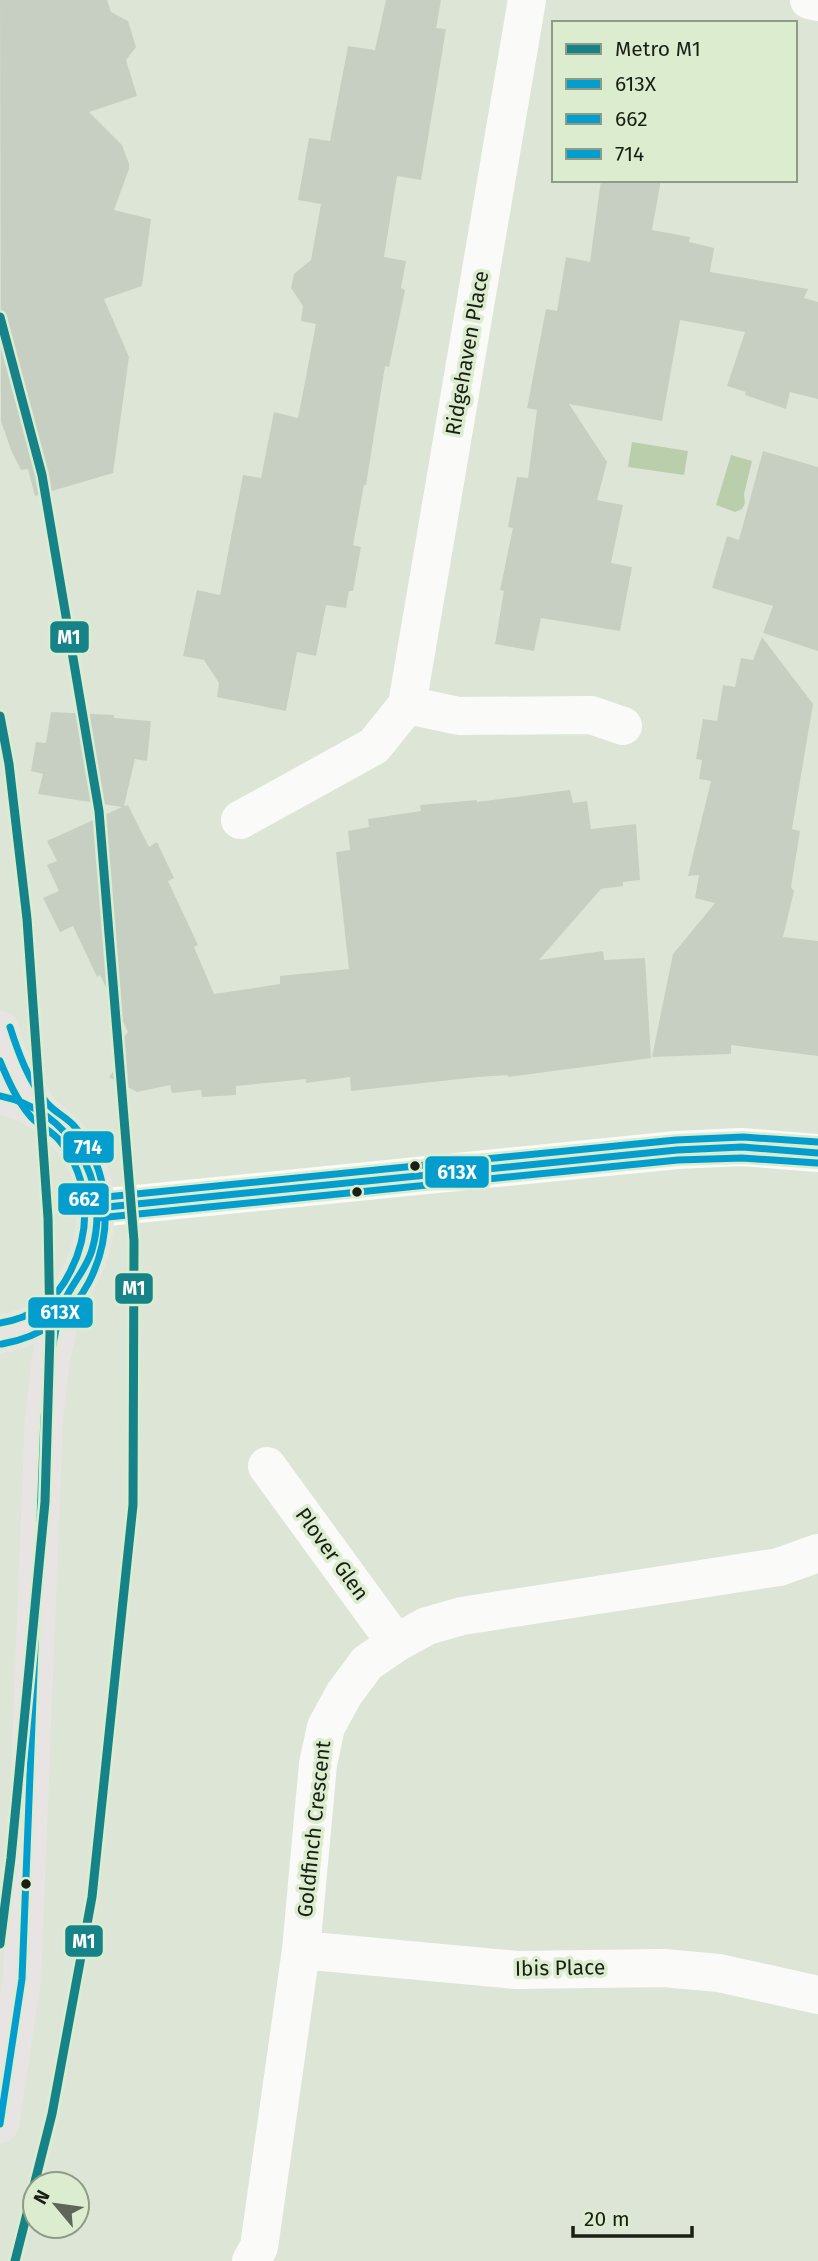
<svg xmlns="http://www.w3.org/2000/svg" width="818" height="2261" font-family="'Fira Sans',sans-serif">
	<rect width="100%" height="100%" fill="#dde6d6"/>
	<path fill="#bbceac" d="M 632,442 L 688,451 L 684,475 L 628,467 Z
		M 731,455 L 752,461 L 744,494 L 745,503 L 742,509 L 735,512 L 716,505 Z"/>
	<path fill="#c7cfc2" d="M 0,0 L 107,0 L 111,12 L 128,21 L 136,47 L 126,60 L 137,96 L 89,112 L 122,145 L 129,164 L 129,169 L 114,210 L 151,219 L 142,286 L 104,299 L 129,357 L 113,473 L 35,496 L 28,469 L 21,470 L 11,450 L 1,421 Z
		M 386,0 L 441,0 L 436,28 L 446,29 L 421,180 L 397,176 L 384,257 L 406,261 L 401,288 L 405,290 L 389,367 L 385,366 L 366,485 L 364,485 L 353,545 L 361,547 L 353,591 L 349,591 L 346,608 L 326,605 L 316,656 L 297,652 L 286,711 L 217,697 L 219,683 L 204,660 L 183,656 L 197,590 L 220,595 L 243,475 L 261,478 L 274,412 L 298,418 L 316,324 L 301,321 L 303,306 L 291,288 L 294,274 L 311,260 L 321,204 L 298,200 L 309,138 L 330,141 L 348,46 L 375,50 Z
		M 601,180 L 661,180 L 652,230 L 690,237 L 689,242 L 714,248 L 710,272 L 808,289 L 804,298 L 818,302 L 818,399 L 790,392 L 786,409 L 745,395 L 746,392 L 727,386 L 745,332 L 680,320 L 662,421 L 569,404 L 607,462 L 597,500 L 623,505 L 611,563 L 632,567 L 620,631 L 541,618 L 534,651 L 495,644 L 504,591 L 500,590 L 513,528 L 508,527 L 517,477 L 528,478 L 537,410 L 527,408 L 546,309 L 557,311 L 566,257 L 590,262 Z
		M 763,451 L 818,467 L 818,651 L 763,633 L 773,606 L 712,588 L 727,536 L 739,540 Z
		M 762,637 L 813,704 L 792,829 L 800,831 L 791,887 L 794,891 L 783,937 L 818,941 L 818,1056 L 731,1045 L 731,1054 L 652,1057 L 673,954 L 715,903 L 695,898 L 699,875 L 688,876 L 711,781 L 699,779 L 702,760 L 696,759 L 703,719 L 717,721 L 723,685 L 735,687 L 741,658 L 753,660 Z
		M 51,712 L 114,715 L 114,718 L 151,721 L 147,761 L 135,759 L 124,806 L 128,805 L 149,847 L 157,842 L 174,878 L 168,881 L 198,945 L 194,947 L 214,994 L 280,984 L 280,976 L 349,969 L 336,852 L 350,850 L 348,831 L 369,827 L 368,819 L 421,811 L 420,805 L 477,800 L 477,802 L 570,790 L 573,803 L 587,801 L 591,829 L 636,824 L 640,880 L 623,882 L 623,886 L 601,889 L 539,960 L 603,951 L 604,960 L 645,958 L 651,1058 L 508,1077 L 508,1075 L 478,1077 L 351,1091 L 350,1077 L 306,1083 L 306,1079 L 236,1086 L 236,1095 L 202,1097 L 201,1090 L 172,1093 L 170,1085 L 137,1092 L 109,1077 L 120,1063 L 118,1044 L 128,1032 L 100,975 L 97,977 L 73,926 L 60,932 L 43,898 L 59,891 L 47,865 L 57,861 L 47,841 L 122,807 L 38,794 L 43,774 L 31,771 L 36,742 L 46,743 Z"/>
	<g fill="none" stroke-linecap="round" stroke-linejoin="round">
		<path stroke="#fafbf9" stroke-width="38" d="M 809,0 L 818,2
			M 407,705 L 459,716 L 591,715 L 623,726
			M 240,820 L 374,746 L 407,705 L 527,0
			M 97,1208 L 677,1150 L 742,1147 L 818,1153
			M 267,1466 L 396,1643
			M 301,1950 L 517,1970 L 663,1968 L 719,1973 L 818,1995
			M 251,2261 L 259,2247 L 301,1950 L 318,1764 L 326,1727 L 344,1694 L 367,1663 L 396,1643 L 427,1626 L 462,1616 L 779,1567 L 818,1553"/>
		<path stroke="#e8e4e4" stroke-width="38" d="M 0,1030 L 7,1053 L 38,1109
			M 0,1096 C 17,1098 35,1107 48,1118 C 65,1131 81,1147 88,1167 C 102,1207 96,1251 74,1286 C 70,1292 67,1299 62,1304 C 47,1320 21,1331 0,1334
			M 0,2124 L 22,1979 L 44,1417 L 51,1359 L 63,1304"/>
		<defs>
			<path id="bus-1" d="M 0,1096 C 70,1110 112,1181 92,1250 C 86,1271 69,1286 62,1307 C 51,1342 48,1380 44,1417 L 22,1979 L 0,2124
				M 97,1208 L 677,1150 L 742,1147 L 818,1153"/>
			<path id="bus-2" d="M 0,1061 C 8,1080 17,1101 31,1117 C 39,1126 52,1131 60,1141 C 90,1178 92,1230 70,1272 C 56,1301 32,1318 0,1323
				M 98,1218 L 678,1160 L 742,1158 L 817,1163"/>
			<path id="bus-3" d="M 96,1198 L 676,1140 L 743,1137 L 818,1142
				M 2,1344 C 41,1337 71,1317 89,1282 C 114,1233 111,1171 75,1127 C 67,1117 55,1113 47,1103 C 29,1083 18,1052 10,1027"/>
		</defs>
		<use href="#bus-1" stroke="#dcedcf" stroke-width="12"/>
		<use href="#bus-2" stroke="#dcedcf" stroke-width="12"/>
		<use href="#bus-3" stroke="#dcedcf" stroke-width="12"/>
		<use href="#bus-1" stroke="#049ece" stroke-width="7"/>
		<use href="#bus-2" stroke="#049ece" stroke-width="7"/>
		<use href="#bus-3" stroke="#049ece" stroke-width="7"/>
		<defs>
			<path id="metro-1" d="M 0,317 L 42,475 L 99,811 L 134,1241 L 133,1505 L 92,1897 L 52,2114 L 15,2261
				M 0,716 L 9,764 L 27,919 L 48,1218 L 50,1334 L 45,1502 L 11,1858 L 0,1944"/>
		</defs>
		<use href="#metro-1" stroke="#dcedcf" stroke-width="14"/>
		<use href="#metro-1" stroke="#168388" stroke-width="9"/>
	</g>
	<g fill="#1a1f15" stroke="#dcedcf" stroke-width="2.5">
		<circle cx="415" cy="1166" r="6"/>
		<circle cx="357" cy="1192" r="6"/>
		<circle cx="26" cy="1884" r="6"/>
	</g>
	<g text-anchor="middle" stroke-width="7" stroke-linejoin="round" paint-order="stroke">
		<g font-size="21" fill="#1a1f15" stroke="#dcedcf">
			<text transform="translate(467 353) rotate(-80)" y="7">Ridgehaven Place</text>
			<text transform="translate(332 1554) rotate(54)" y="7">Plover Glen</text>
			<text transform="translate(314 1829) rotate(-84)" y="7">Goldfinch Crescent</text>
			<text transform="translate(560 1968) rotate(-1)" y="7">Ibis Place</text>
		</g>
	</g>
	<g stroke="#dcedcf" stroke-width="2.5">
		<rect x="49" y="620" width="41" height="34" rx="7" fill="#168388"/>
		<rect x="62" y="1130" width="53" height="34" rx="7" fill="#049ece"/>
		<rect x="424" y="1155" width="66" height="34" rx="7" fill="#049ece"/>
		<rect x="57" y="1182" width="53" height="34" rx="7" fill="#049ece"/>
		<rect x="114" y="1272" width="40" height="33" rx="7" fill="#168388"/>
		<rect x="27" y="1296" width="67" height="33" rx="7" fill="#049ece"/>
		<rect x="64" y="1924" width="40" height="34" rx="7" fill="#168388"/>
	</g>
	<g font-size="19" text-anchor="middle" font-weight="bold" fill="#fff">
		<text x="69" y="644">M1</text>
		<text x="88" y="1154">714</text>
		<text x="457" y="1179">613X</text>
		<text x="84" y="1206">662</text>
		<text x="134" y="1295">M1</text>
		<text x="60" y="1319">613X</text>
		<text x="84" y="1948">M1</text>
	</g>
	<rect x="552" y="21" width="245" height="161" fill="#dcedcf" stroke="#8e9b85" stroke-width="2"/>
	<rect x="566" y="44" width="35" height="10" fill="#168388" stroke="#8e9b85" stroke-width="2"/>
	<text x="615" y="56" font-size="21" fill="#1a1f15">Metro M1</text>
	<rect x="566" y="79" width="35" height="10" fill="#049ece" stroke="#8e9b85" stroke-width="2"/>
	<text x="615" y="91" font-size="21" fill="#1a1f15">613X</text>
	<rect x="566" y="114" width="35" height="10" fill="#049ece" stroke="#8e9b85" stroke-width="2"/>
	<text x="615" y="126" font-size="21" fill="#1a1f15">662</text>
	<rect x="566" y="149" width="35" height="10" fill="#049ece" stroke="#8e9b85" stroke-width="2"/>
	<text x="615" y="161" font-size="21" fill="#1a1f15">714</text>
	<g transform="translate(56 2205) rotate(299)"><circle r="33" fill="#dcedcf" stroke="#8e9b85" stroke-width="2"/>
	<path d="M0-5L12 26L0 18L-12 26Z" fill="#5e6559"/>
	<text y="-10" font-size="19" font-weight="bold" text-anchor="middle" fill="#1a1f15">N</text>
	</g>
	<path d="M573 2226v10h119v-10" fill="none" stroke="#1a1f15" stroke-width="3.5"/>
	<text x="584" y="2226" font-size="21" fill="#1a1f15" stroke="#dcedcf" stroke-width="5" paint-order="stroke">20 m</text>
</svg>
